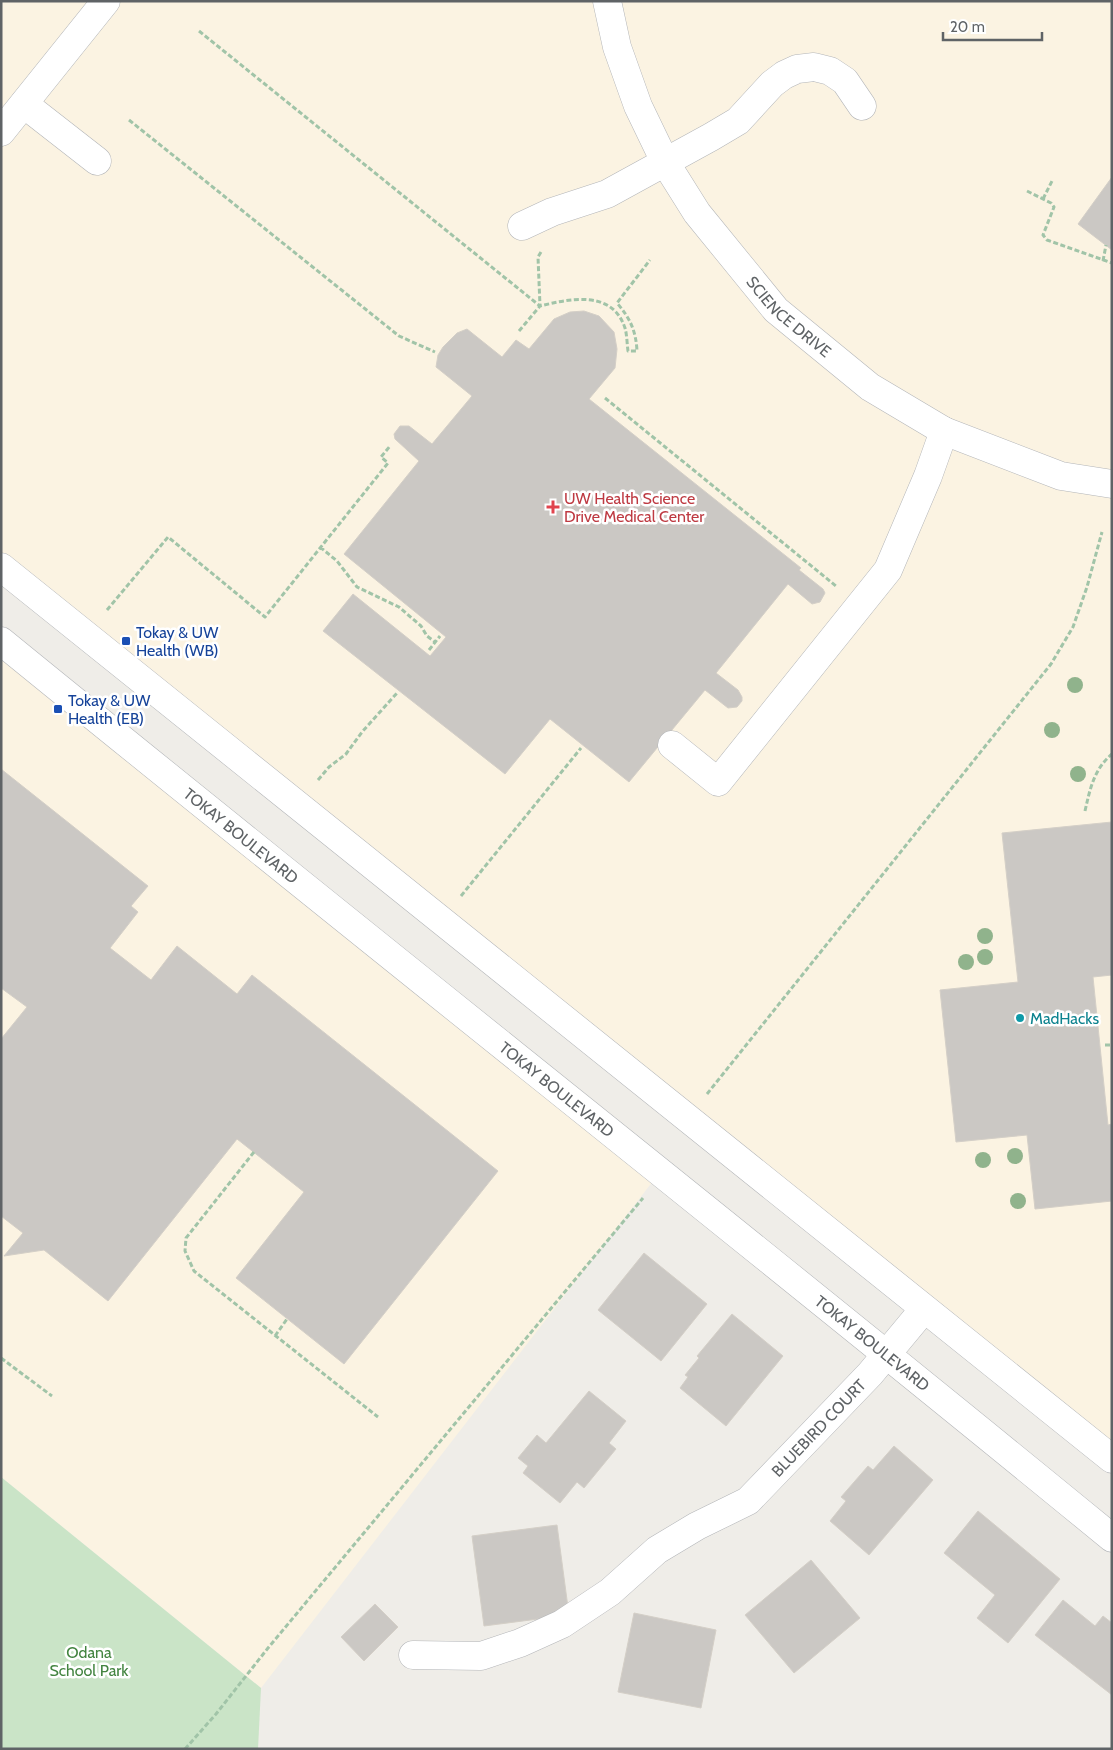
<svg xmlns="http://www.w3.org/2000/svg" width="1113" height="1750" font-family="Cabin,sans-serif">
	<rect width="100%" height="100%" fill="#efede8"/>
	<path fill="#fbf3e2" d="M 1,1 L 1112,1 L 1112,1459 L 1,567 Z
		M 1,641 L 660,1172 L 261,1688 L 1,1477 Z"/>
	<path fill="#cae4c7" d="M 1,1477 L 261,1688 L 258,1749 L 1,1749 Z"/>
	<path fill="#cbc8c4" stroke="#d4cfc7" d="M 1112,177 L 1112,250 L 1078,224 Z
		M 584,311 L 599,316 L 614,332 L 617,349 L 615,368 L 589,399 L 801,568 L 799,570 L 823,589 L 825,593 L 820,602 L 812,604 L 788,584 L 716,673 L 738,690 L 742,697 L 742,701 L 737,707 L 728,708 L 705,690 L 629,782 L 550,719 L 505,774 L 323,631 L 353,594 L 430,656 L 446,637 L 344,554 L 419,461 L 395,439 L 394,434 L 400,426 L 409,426 L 432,444 L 472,396 L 436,367 L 438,355 L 443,347 L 457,333 L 467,329 L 502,357 L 516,340 L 529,349 L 554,319 L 570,312 Z
		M 1,769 L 148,886 L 131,906 L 138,912 L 110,948 L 151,980 L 177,946 L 237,994 L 252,975 L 498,1171 L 344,1364 L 236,1278 L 304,1192 L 237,1139 L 108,1301 L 44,1250 L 4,1256 L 23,1233 L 1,1216 L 1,1039 L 27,1007 L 1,988 Z
		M 1112,822 L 1112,975 L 1093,977 L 1108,1125 L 1112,1124 L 1112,1201 L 1035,1209 L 1027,1135 L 956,1142 L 940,990 L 1018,982 L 1002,833 Z
		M 644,1253 L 707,1304 L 661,1361 L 598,1310 Z
		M 732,1314 L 783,1356 L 726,1426 L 680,1388 L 688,1377 L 685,1375 L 699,1358 L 697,1356 Z
		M 589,1391 L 626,1421 L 609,1443 L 616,1449 L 584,1488 L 577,1482 L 560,1503 L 523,1473 L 528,1466 L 518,1458 L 537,1435 L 546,1443 Z
		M 894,1446 L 933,1480 L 869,1555 L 830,1521 L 846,1501 L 841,1497 L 868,1466 L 873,1470 Z
		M 978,1511 L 1060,1579 L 1008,1643 L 977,1618 L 995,1595 L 944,1553 Z
		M 557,1525 L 569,1615 L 484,1626 L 472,1536 Z
		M 811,1560 L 860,1618 L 794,1673 L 745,1615 Z
		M 1063,1600 L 1095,1626 L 1103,1616 L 1112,1623 L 1112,1695 L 1035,1635 Z
		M 375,1604 L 398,1627 L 364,1661 L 341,1637 Z
		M 634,1613 L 716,1630 L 701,1708 L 618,1692 Z"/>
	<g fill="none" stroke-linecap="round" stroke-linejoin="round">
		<defs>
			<g id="minor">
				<path id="s1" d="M 607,1 L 617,47 L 638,106 L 665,162 L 697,213 L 776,310 L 870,387 L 944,431 L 1061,476 L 1112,484"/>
				<path d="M 24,104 L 97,161"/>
				<path d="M 1,132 L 106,1"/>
				<path d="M 522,226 L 552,212 L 607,194 L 711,137 L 738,121 L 772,84 L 784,75 L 797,69 L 814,67 L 830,71 L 845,81 L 862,106"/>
				<path d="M 1,567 L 1112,1459"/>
				<path id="s2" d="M 1,641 C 370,942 744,1236 1112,1538"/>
				<path d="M 672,745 L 718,782 L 888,570 L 928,476 L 944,431"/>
				<path id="s3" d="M 413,1655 L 481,1656 L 520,1643 L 562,1624 L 610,1592 L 657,1550 L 697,1526 L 748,1501 L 870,1374 L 924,1309"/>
			</g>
		</defs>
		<use href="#minor" stroke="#b3b5b8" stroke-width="29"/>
		<path stroke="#a1c4a8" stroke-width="3" stroke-dasharray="5 2.5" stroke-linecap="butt" d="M 199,31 L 540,306 C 569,299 612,289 625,328 C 627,335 627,344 628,351 L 637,351 C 636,331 630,318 617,303 L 650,260
			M 129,120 L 399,336 L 435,352
			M 1027,191 L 1051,203 L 1054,207 L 1043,235 L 1047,240 L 1112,263
			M 1043,199 L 1053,179
			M 1103,261 L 1106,245
			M 519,331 L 540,306 L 538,257 L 541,252
			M 605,398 L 836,586
			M 320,547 L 337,561 L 357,587 L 399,607 L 421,626 L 427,636 L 435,642
			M 107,610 L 168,537 L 265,617 L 388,463 L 381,457 L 390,446
			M 429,650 L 440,636
			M 318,780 L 329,767 L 346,754 L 362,732 L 397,693
			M 1085,811 C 1090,789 1094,769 1112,754
			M 461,896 L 581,748
			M 1105,1045 L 1112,1045
			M 707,1094 L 1051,664 L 1073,627 L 1087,587 L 1102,532
			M 254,1152 L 186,1238 L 185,1251 L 194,1271 L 378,1417
			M 275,1336 L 287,1319
			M 1,1358 L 52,1396
			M 185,1749 L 216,1714 L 268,1648 L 643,1198"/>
		<use href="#minor" stroke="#fff" stroke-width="28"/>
	</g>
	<g fill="#90b38c">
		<circle cx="1075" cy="685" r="8"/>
		<circle cx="1052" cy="730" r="8"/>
		<circle cx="1078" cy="774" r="8"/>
		<circle cx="985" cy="936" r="8"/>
		<circle cx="985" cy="957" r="8"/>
		<circle cx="966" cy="962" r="8"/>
		<circle cx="1015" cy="1156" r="8"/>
		<circle cx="983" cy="1160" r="8"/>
		<circle cx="1018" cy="1201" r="8"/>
	</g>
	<path fill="#e0444e" stroke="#fff" stroke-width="2" d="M550.5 499.5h5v5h5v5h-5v5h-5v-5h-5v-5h5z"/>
	<g fill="#1a4fb4" stroke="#fff" stroke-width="2">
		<rect x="121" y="636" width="10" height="10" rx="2.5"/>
		<rect x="53" y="704" width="10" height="10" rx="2.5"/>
	</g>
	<circle fill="#0f9aa8" stroke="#fff" stroke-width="2" cx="1020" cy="1018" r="5"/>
	<g text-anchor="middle" stroke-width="5" stroke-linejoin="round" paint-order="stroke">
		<g font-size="16" fill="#5f6366" stroke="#fff">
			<text dy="6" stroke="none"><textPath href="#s1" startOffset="371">SCIENCE DRIVE</textPath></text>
			<text dy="6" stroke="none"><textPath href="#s2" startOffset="309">TOKAY BOULEVARD</textPath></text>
			<text dy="6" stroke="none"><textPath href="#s2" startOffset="714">TOKAY BOULEVARD</textPath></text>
			<text dy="6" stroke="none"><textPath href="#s2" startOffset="1119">TOKAY BOULEVARD</textPath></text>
			<text dy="6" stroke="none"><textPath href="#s3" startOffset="481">BLUEBIRD COURT</textPath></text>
		</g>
		<g font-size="16" fill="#be3a42" stroke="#fff" text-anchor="start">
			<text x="564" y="504">UW Health Science<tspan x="564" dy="18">Drive Medical Center</tspan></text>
		</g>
		<g font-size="16" fill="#164399" stroke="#fff" text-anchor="start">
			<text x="136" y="638">Tokay &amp; UW<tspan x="136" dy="18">Health (WB)</tspan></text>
			<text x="68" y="706">Tokay &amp; UW<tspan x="68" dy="18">Health (EB)</tspan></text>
		</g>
		<g font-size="16" fill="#0d838f" stroke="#fff" text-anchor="start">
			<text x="1030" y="1024">MadHacks</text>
		</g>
		<g font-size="16" fill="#438440" stroke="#fff">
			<text x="89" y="1658">Odana<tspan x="89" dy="18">School Park</tspan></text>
		</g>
	</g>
	<rect width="1113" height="1750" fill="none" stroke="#5f6366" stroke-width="5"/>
	<path d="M943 32v8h99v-8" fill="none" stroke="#5f6366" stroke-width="2.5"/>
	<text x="950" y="32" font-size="15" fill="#5f6366" stroke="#ffffff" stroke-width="4" paint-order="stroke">20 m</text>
</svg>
